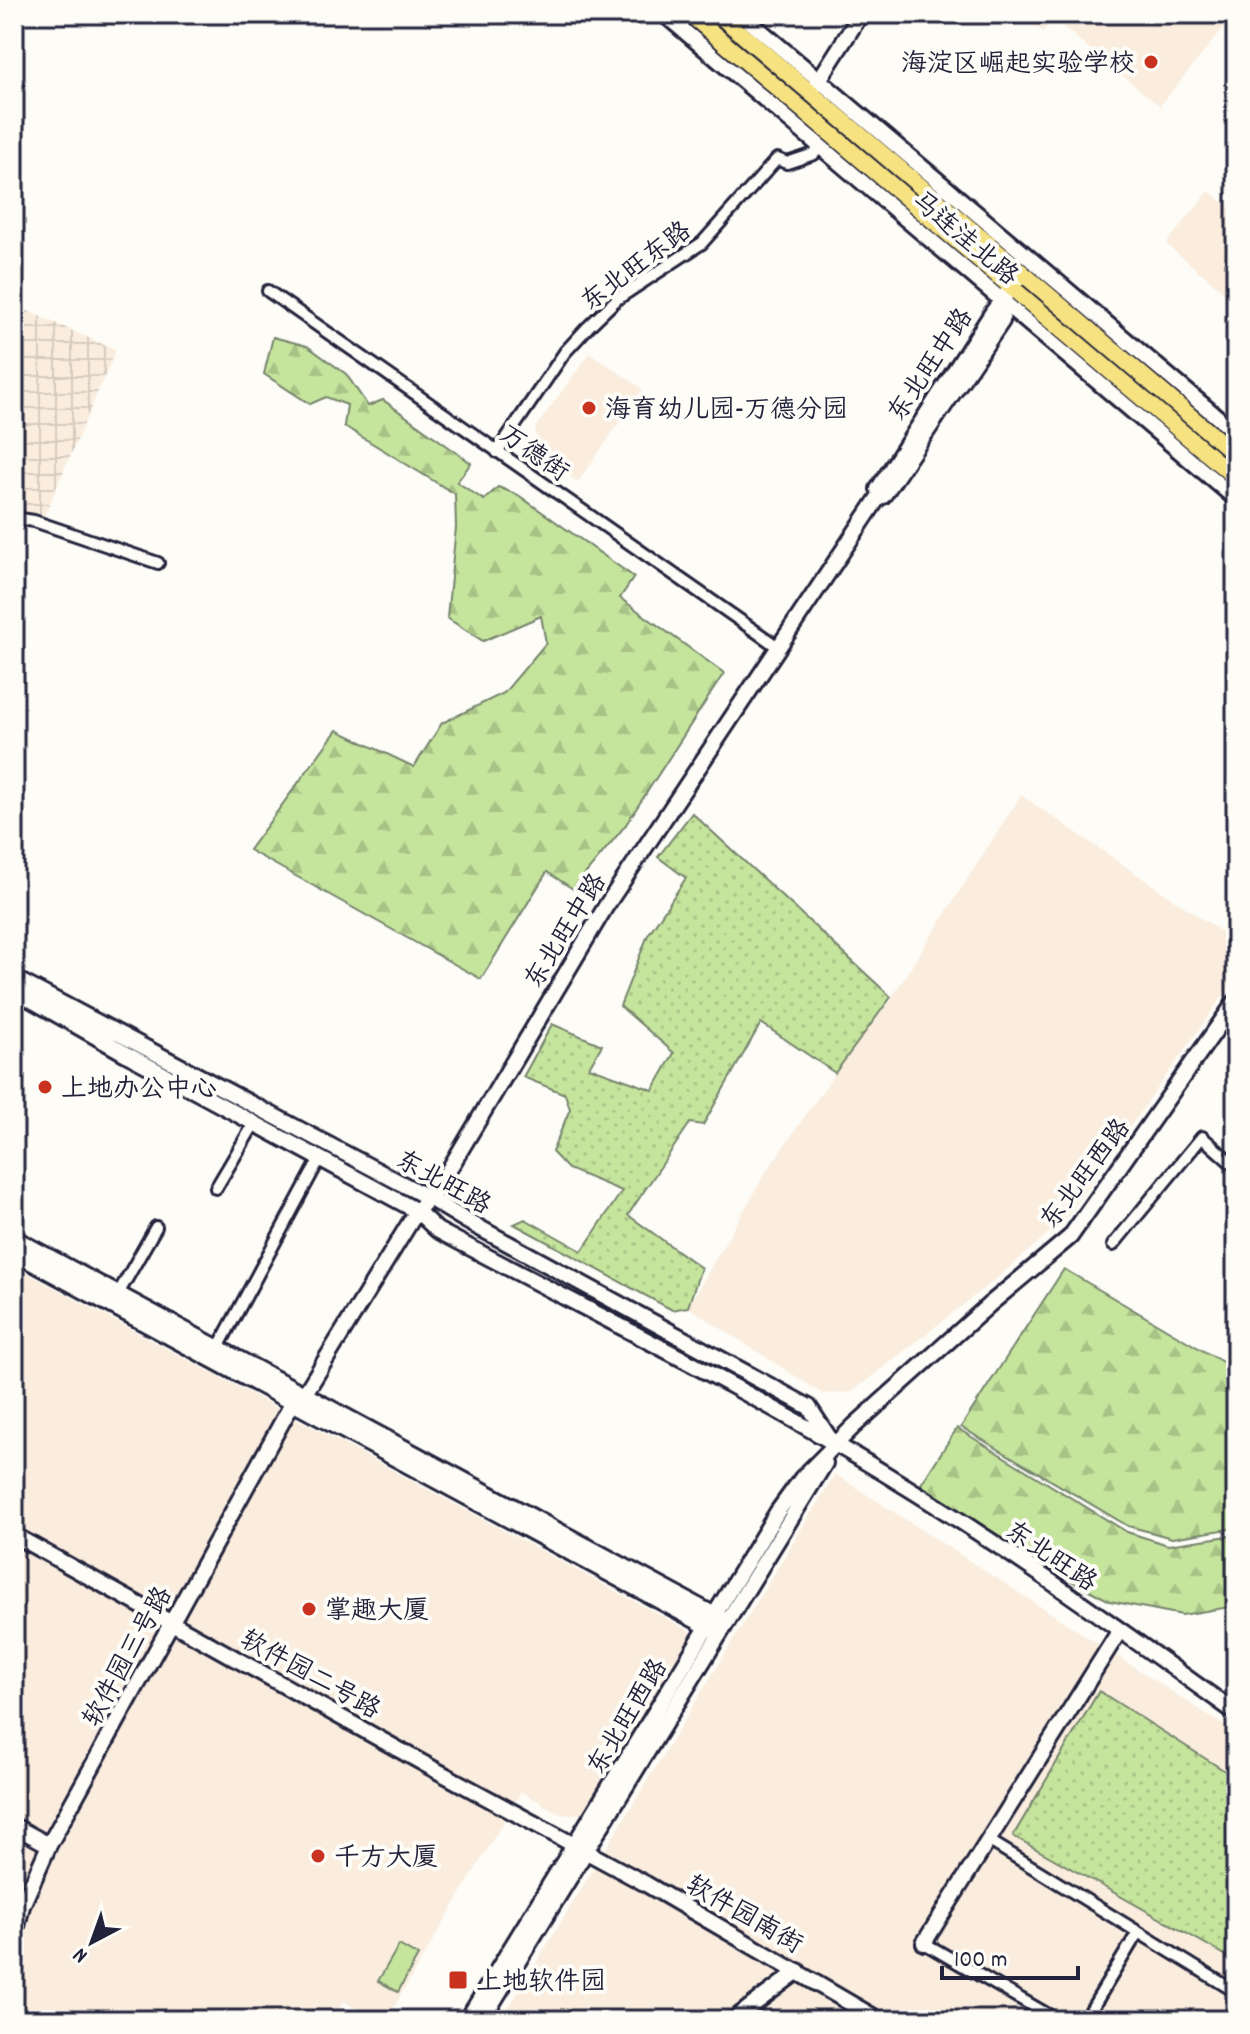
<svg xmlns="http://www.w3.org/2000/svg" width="1250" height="2034" font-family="Dekko,'LXGW WenKai TC',sans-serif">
	<defs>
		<pattern id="industrial-grid" width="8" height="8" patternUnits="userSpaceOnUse" patternTransform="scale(2)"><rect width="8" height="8" fill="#faedde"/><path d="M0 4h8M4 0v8" fill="none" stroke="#d6cbbf"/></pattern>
		<pattern id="grass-dots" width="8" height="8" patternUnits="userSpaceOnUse" patternTransform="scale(2)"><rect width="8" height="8" fill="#c5e49c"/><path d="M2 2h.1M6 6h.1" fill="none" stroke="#a9c387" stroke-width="1.8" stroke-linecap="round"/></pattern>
		<pattern id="forest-firs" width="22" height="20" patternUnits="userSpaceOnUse" patternTransform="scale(2)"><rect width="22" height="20" fill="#c5e49c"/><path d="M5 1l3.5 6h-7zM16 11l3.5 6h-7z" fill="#a9c387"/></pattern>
	</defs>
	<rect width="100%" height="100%" fill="#fdfcf7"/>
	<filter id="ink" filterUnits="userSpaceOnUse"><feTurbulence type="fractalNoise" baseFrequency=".0125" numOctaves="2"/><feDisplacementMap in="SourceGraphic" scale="16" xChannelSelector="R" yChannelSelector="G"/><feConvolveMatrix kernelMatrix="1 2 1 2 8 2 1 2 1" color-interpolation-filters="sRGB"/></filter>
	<g filter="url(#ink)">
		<path fill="#faedde" d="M 1015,14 L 1235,14 L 1160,106 L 1052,18 L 1044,32 Z
			M 1209,191 L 1236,213 L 1236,302 L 1166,244 Z
			M 590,353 L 643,389 L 578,482 L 540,458 L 535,428 Z
			M 1021,795 L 1236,942 L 1236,977 L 1065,1219 L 996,1279 L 852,1392 L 823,1394 L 688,1307 L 766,1172 L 835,1073 L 892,997 Z
			M 14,1266 L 699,1636 L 590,1813 L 563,1815 L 521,1792 L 386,2020 L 374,2020 L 344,2001 L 332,2020 L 14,2020 Z
			M 835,1474 L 1236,1733 L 1236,2020 L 501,2020 Z"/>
		<path fill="url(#industrial-grid)" d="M 14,305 L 116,350 L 42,521 L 14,508 Z"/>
		<path fill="url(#grass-dots)" stroke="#74836c" stroke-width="2" d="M 692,813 L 891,997 L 835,1073 L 761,1023 L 703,1125 L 690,1123 L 628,1215 L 701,1268 L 688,1307 L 672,1310 L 514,1224 L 525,1219 L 582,1251 L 622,1191 L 568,1169 L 552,1152 L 570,1109 L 565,1094 L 523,1077 L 552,1024 L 602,1045 L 589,1067 L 653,1090 L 674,1053 L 620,1006 L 648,935 L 686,878 L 658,857 Z
			M 1099,1691 L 1236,1778 L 1236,1961 L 1013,1836 Z"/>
		<path fill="url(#forest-firs)" stroke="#74836c" stroke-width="2" d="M 273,337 L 307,346 L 346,374 L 368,406 L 383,400 L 471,463 L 457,482 L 484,500 L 498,487 L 518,495 L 634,577 L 620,598 L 724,673 L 625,826 L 573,889 L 547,872 L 481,979 L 249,850 L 337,730 L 414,767 L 442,723 L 504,693 L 546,643 L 541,616 L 483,641 L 447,618 L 456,527 L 455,494 L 344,426 L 347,405 L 326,397 L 310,404 L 264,374 Z
			M 1064,1269 L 1236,1370 L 1236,1528 L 1172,1538 L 1128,1526 L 961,1427 Z
			M 957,1428 L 1127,1532 L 1168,1545 L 1236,1535 L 1236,1606 L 1182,1615 L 1110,1601 L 1054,1572 L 920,1486 Z"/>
		<path fill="#c5e49c" stroke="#74836c" stroke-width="2" d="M 399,1945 L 418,1956 L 398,1992 L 378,1981 Z"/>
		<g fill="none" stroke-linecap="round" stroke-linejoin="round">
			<defs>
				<path id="street" d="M 268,291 L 778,647
					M 497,452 L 565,352 L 588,327 L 617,299 L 702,243 L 777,159 L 787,163 L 814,154 L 821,146
					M 14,518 L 34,521 L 158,563
					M 216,1188 L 254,1124
					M 1113,1245 L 1202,1137 L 1236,1167
					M 118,1294 L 156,1227
					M 218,1348 L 319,1160
					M 988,1840 L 1236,1992
					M 924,1943 L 1057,2020
					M 1085,2020 L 1138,1932"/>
				<path id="secondary" d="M 664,14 L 1236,499
					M 741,14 L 1236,433
					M 814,88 L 861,14
					M 878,489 L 992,313 L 1022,273
					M 14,978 L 429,1198 L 465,1220 L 809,1407 L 830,1439
					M 14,990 L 128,1055 L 417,1211 L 437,1230 C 592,1313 751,1390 900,1483 C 1016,1554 1126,1634 1236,1713
					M 14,1238 L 726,1621
					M 14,1253 L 719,1633
					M 293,1402 L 304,1395 L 417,1211 L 438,1188 L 606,906 L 878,498 L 883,496 L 1002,321 L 1004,300
					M 14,1535 L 430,1767 L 646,1884 L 879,2020
					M 14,1826 L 49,1845
					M 14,1938 L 22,1906 L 49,1845 L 293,1402
					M 924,1943 L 1120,1630
					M 467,2020 L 778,1511 L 802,1478 L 854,1426 L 990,1304 L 1070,1237 L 1236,1001
					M 482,2020 L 825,1463
					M 733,2020 L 798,1971"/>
				<path id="primary" d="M 690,14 L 1236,478
					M 718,14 L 1236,455"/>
			</defs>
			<use href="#street" stroke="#22223b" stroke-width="16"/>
			<use href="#secondary" stroke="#22223b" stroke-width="20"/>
			<use href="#primary" stroke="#22223b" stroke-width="22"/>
			<use href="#street" stroke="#fdfcf7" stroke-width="10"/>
			<use href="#secondary" stroke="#fdfcf7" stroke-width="14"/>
			<use href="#primary" stroke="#f6e281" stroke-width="16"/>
		</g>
	</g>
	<g fill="#c8321e" stroke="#fdfcf7" stroke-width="3">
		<circle cx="1151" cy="62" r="8"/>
		<circle cx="589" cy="408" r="8"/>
		<circle cx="45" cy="1087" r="8"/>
		<circle cx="309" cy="1609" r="8"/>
		<circle cx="318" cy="1856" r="8"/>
		<rect x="448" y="1970" width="20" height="20" rx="4"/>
	</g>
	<g text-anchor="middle" stroke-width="8" stroke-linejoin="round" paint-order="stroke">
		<g font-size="26" fill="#22223b" stroke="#fdfcf7" text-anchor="start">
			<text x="1135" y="71" text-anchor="end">海淀区崛起实验学校</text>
			<text x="605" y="417">海育幼儿园-万德分园</text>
			<text x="61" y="1096">上地办公中心</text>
			<text x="325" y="1618">掌趣大厦</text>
			<text x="334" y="1865">千方大厦</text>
			<text x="476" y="1989">上地软件园</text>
		</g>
		<g font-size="26" fill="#22223b" stroke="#fdfcf7">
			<text transform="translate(966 237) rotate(40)" y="9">马连洼北路</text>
			<text transform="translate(635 265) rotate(-37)" y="9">东北旺东路</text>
			<text transform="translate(929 364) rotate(-56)" y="9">东北旺中路</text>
			<text transform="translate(535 452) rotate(35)" y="9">万德街</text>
			<text transform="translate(564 930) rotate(-58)" y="9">东北旺中路</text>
			<text transform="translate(1084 1173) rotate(-53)" y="9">东北旺西路</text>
			<text transform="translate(444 1181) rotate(29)" y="9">东北旺路</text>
			<text transform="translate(1052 1555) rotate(34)" y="9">东北旺路</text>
			<text transform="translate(126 1656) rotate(-61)" y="9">软件园三号路</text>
			<text transform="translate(311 1673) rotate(29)" y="9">软件园二号路</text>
			<text transform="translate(626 1716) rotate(-59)" y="9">东北旺西路</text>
			<text transform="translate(745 1913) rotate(30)" y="9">软件园南街</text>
		</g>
	</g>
	<rect width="1250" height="2034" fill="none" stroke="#fdfcf7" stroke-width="48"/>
	<rect x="24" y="24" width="1202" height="1986" fill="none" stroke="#22223b" stroke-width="3" filter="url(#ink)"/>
	<g transform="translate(92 1942) rotate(221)" stroke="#fdfcf7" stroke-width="6" paint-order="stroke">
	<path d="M0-6L14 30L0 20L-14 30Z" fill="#22223b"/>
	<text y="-12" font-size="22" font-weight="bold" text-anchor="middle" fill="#22223b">N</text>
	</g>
	<path d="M942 1966v12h136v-12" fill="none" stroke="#22223b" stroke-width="4"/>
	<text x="954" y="1966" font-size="24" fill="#22223b" stroke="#fdfcf7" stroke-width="6" paint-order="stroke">100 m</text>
</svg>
